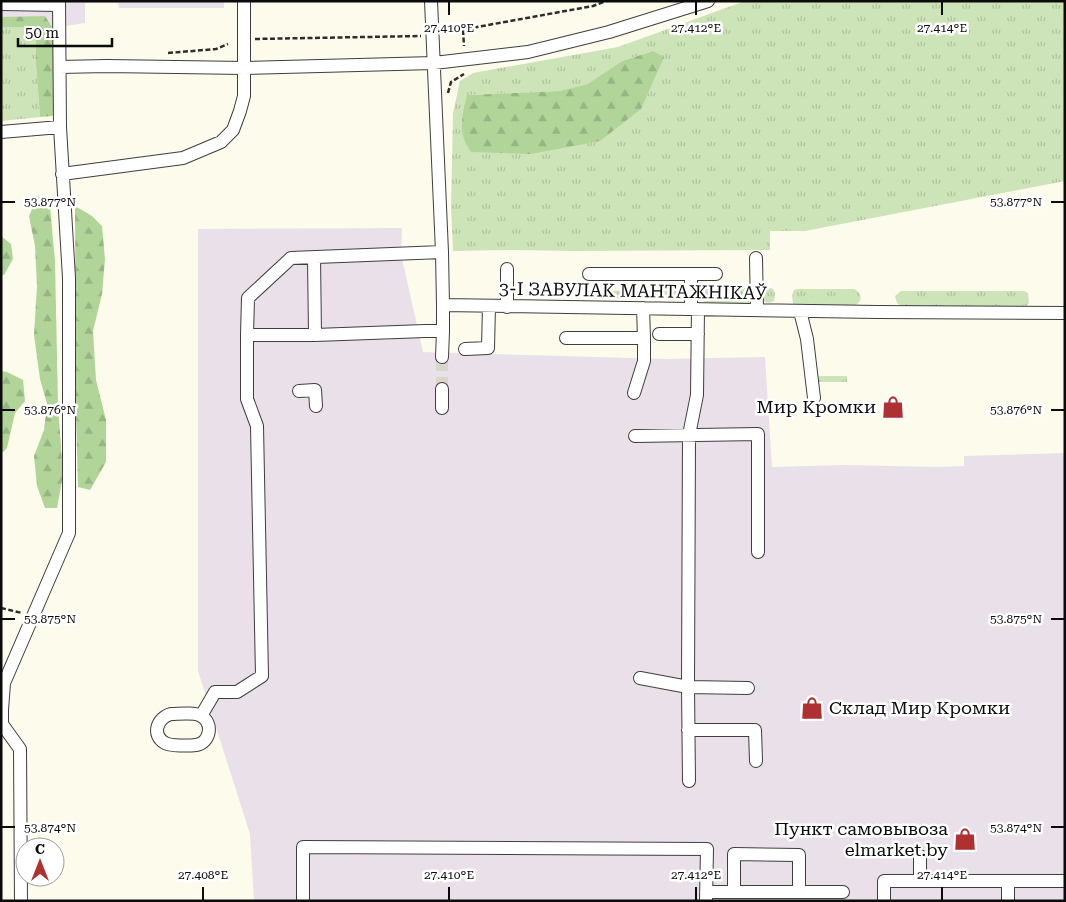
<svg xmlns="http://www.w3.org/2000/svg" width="1066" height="902" font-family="'Roboto Serif',serif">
	<defs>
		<pattern id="grass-tufts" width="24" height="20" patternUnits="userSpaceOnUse" patternTransform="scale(1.25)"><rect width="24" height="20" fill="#cde4b8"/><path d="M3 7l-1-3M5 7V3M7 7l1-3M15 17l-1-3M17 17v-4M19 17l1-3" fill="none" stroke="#afc29d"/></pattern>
		<pattern id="forest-firs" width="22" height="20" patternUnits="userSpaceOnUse" patternTransform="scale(1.25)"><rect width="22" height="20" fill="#b1d499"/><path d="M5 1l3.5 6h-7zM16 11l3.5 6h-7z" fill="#97b582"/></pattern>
	</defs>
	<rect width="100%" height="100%" fill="#fdfbeb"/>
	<path fill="#e9e0ea" d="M 1,1 L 224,1 L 224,8 L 119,8 L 118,3 L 85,3 L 85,23 L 59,27 L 1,27 Z
		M 402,228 L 401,254 L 423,352 L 665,359 L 765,357 L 772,467 L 846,465 L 938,467 L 964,466 L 964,456 L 1065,453 L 1065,901 L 254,901 L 250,834 L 198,671 L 198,229 Z"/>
	<path fill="url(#grass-tufts)" fill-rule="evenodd" d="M 745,1 L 1065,1 L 1065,181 L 805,231 L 770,231 L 770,250 L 573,251 L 515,250 L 453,251 L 451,208 L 453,113 L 460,81 L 473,73 L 618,47 ZM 653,51 L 471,152 L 467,95 L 559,91 L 589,84 L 622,61 Z
		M 1,27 L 36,27 L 36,65 L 40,117 L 1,121 Z
		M 768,287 L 773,289 L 775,293 L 774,301 L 769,303 L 762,301 L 763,289 Z
		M 746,288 L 750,290 L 750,301 L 748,304 L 707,304 L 697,296 L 697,289 Z
		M 797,289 L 854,289 C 862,293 863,300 856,305 L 796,306 L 793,304 L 792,295 L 794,290 Z
		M 676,290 L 679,293 L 677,298 L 587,299 L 585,297 L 584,294 L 588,291 Z
		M 901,291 L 1024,291 L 1028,293 L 1029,303 L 1026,306 L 901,306 L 897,303 L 895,296 Z
		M 816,376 L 847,376 L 847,382 L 817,382 Z"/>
	<path fill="url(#forest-firs)" d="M 45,16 L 52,27 L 59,106 L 52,116 L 40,117 L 36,65 L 36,27 L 1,27 L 1,17 Z
		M 653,51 L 664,57 L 641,109 L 600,141 L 531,154 L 471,152 C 457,133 462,116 467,95 L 559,91 L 588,84 L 622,61 Z
		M 38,196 L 50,206 L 55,261 L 58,405 L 63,475 L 57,508 L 45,508 L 37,486 L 34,456 L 44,430 L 47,404 L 40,379 L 34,335 L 37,286 L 35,246 L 29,216 Z
		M 75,206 L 92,216 L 102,226 L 105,259 L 102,294 L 93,331 L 96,380 L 106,420 L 106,462 L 90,490 L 78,487 L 76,415 Z
		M 1,236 L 11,244 L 13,259 L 4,275 L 1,274 Z
		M 1,371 L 7,372 L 23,380 L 25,401 L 15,413 L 7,448 L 1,454 Z"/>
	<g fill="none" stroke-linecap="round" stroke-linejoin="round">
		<path stroke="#d9d7c9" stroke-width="12" stroke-dasharray="12 6" stroke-linecap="butt" d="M 442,389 L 442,357"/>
		<defs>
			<path id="minor" d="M 431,1 L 442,252 L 443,305 L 877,312 L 1065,313
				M 1,4 L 59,5
				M 60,67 L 107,66 L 245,68 L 434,63 L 528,52 L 609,32 L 708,1
				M 1,132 L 60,127
				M 62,174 L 183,158 L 221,142 L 233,130 L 240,111 L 244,96 L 244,1
				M 314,257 L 315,335
				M 756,258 L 757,310
				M 589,274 L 691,274 L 691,309
				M 691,274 L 716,274
				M 507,307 L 507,269
				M 643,308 L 644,338
				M 698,309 L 697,395 L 689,435 L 688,687 L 748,688
				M 800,311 L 807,339 L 814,398
				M 659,334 L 698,334
				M 247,335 L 315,335 L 425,331 L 443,331 L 443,305
				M 566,338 L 644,338 L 644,361 L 634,393
				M 465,349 L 488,348 L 489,306
				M 442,357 L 443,331
				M 299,391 L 315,390 L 316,406
				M 442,408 L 442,389
				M 635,436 L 758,434 L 758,552
				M 640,678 L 688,687 L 689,781
				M 171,714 C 179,714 195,712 201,716 C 214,723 210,743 196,745 C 189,746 170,746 165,743 C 151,735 157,718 171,714 Z
				M 201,716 L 215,692 L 237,692 L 262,676 L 257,426 L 247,399 L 247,335 L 248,298 L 291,258 L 442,252
				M 688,730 L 755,730 L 756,761
				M 920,856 L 920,881
				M 706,892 L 843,892
				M 734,892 L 734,854 L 799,855 L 799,892
				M 21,901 L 20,749 L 2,724 L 2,710 L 4,683 L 69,533 L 69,278 L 60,127 L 59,1
				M 303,901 L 303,847 L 707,849 L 706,901
				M 884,901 L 884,881 L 1065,881
				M 1008,901 L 1008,881"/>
		</defs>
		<use href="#minor" stroke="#3e3e3e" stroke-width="14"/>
		<path stroke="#2d2d2d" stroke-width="2.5" stroke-dasharray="5 2.5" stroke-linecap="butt" d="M 463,30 L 464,46
			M 444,33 L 593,6 L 606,1
			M 255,39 L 421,36
			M 168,53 L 216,49 L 228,44
			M 448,93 L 451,82 L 464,74
			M 1,608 L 22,613"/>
		<use href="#minor" stroke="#fff" stroke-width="12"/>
	</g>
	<path fill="none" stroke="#0b0b0b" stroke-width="2" d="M 449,2 L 449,15M 696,2 L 696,15M 942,2 L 942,15M 2,202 L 15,202M 1051,202 L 1064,202M 2,410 L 15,410M 1051,410 L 1064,410M 2,619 L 15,619M 1051,619 L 1064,619M 2,827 L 15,827M 1051,827 L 1064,827M 203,887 L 203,900M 449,887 L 449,900M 696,887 L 696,900M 942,887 L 942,900"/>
	<defs>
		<symbol id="shop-bare" viewBox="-9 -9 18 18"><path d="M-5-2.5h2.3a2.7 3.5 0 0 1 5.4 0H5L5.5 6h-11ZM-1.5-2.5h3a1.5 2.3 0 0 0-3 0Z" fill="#af3030" stroke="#fff" stroke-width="2.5" paint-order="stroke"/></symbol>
	</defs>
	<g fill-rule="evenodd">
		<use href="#shop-bare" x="877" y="391" width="32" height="32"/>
		<use href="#shop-bare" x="796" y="692" width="32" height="32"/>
		<use href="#shop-bare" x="949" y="823" width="32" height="32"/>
	</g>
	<g text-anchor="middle" stroke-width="5" stroke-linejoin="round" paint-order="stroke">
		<g font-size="18" fill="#0b0b0b" stroke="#fff">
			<text transform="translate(633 291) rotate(1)" y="6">3-І ЗАВУЛАК МАНТАЖНІКАЎ</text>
		</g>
		<g font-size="18" fill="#0b0b0b" stroke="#fff" text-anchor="end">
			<text x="876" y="413">Мир Кромки</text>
			<text x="829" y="714" text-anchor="start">Склад Мир Кромки</text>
			<text x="948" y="835">Пункт самовывоза<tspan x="948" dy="21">elmarket.by</tspan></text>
		</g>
	</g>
	<g font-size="12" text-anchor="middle" fill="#0b0b0b" stroke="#fff" stroke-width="5" stroke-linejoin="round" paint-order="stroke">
		<text x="449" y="32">27.410°E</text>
		<text x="696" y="32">27.412°E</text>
		<text x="942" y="32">27.414°E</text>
		<text x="50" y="206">53.877°N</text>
		<text x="1016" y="206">53.877°N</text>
		<text x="50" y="414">53.876°N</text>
		<text x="1016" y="414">53.876°N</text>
		<text x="50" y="623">53.875°N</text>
		<text x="1016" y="623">53.875°N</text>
		<text x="50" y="832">53.874°N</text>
		<text x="1016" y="832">53.874°N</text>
		<text x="203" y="879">27.408°E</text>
		<text x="449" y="879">27.410°E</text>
		<text x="696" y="879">27.412°E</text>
		<text x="942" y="879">27.414°E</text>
	</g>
	<rect width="1066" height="902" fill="none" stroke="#0b0b0b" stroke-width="5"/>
	<g transform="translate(40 862)"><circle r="24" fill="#ffffff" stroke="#9d9d9d"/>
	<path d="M0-4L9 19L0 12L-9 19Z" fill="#af3030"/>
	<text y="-8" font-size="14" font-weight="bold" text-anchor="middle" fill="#0b0b0b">С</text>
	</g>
	<path d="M18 38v8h94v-8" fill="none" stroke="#0b0b0b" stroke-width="2.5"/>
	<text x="25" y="38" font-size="15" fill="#0b0b0b" stroke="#ffffff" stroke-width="4" paint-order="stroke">50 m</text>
</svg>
